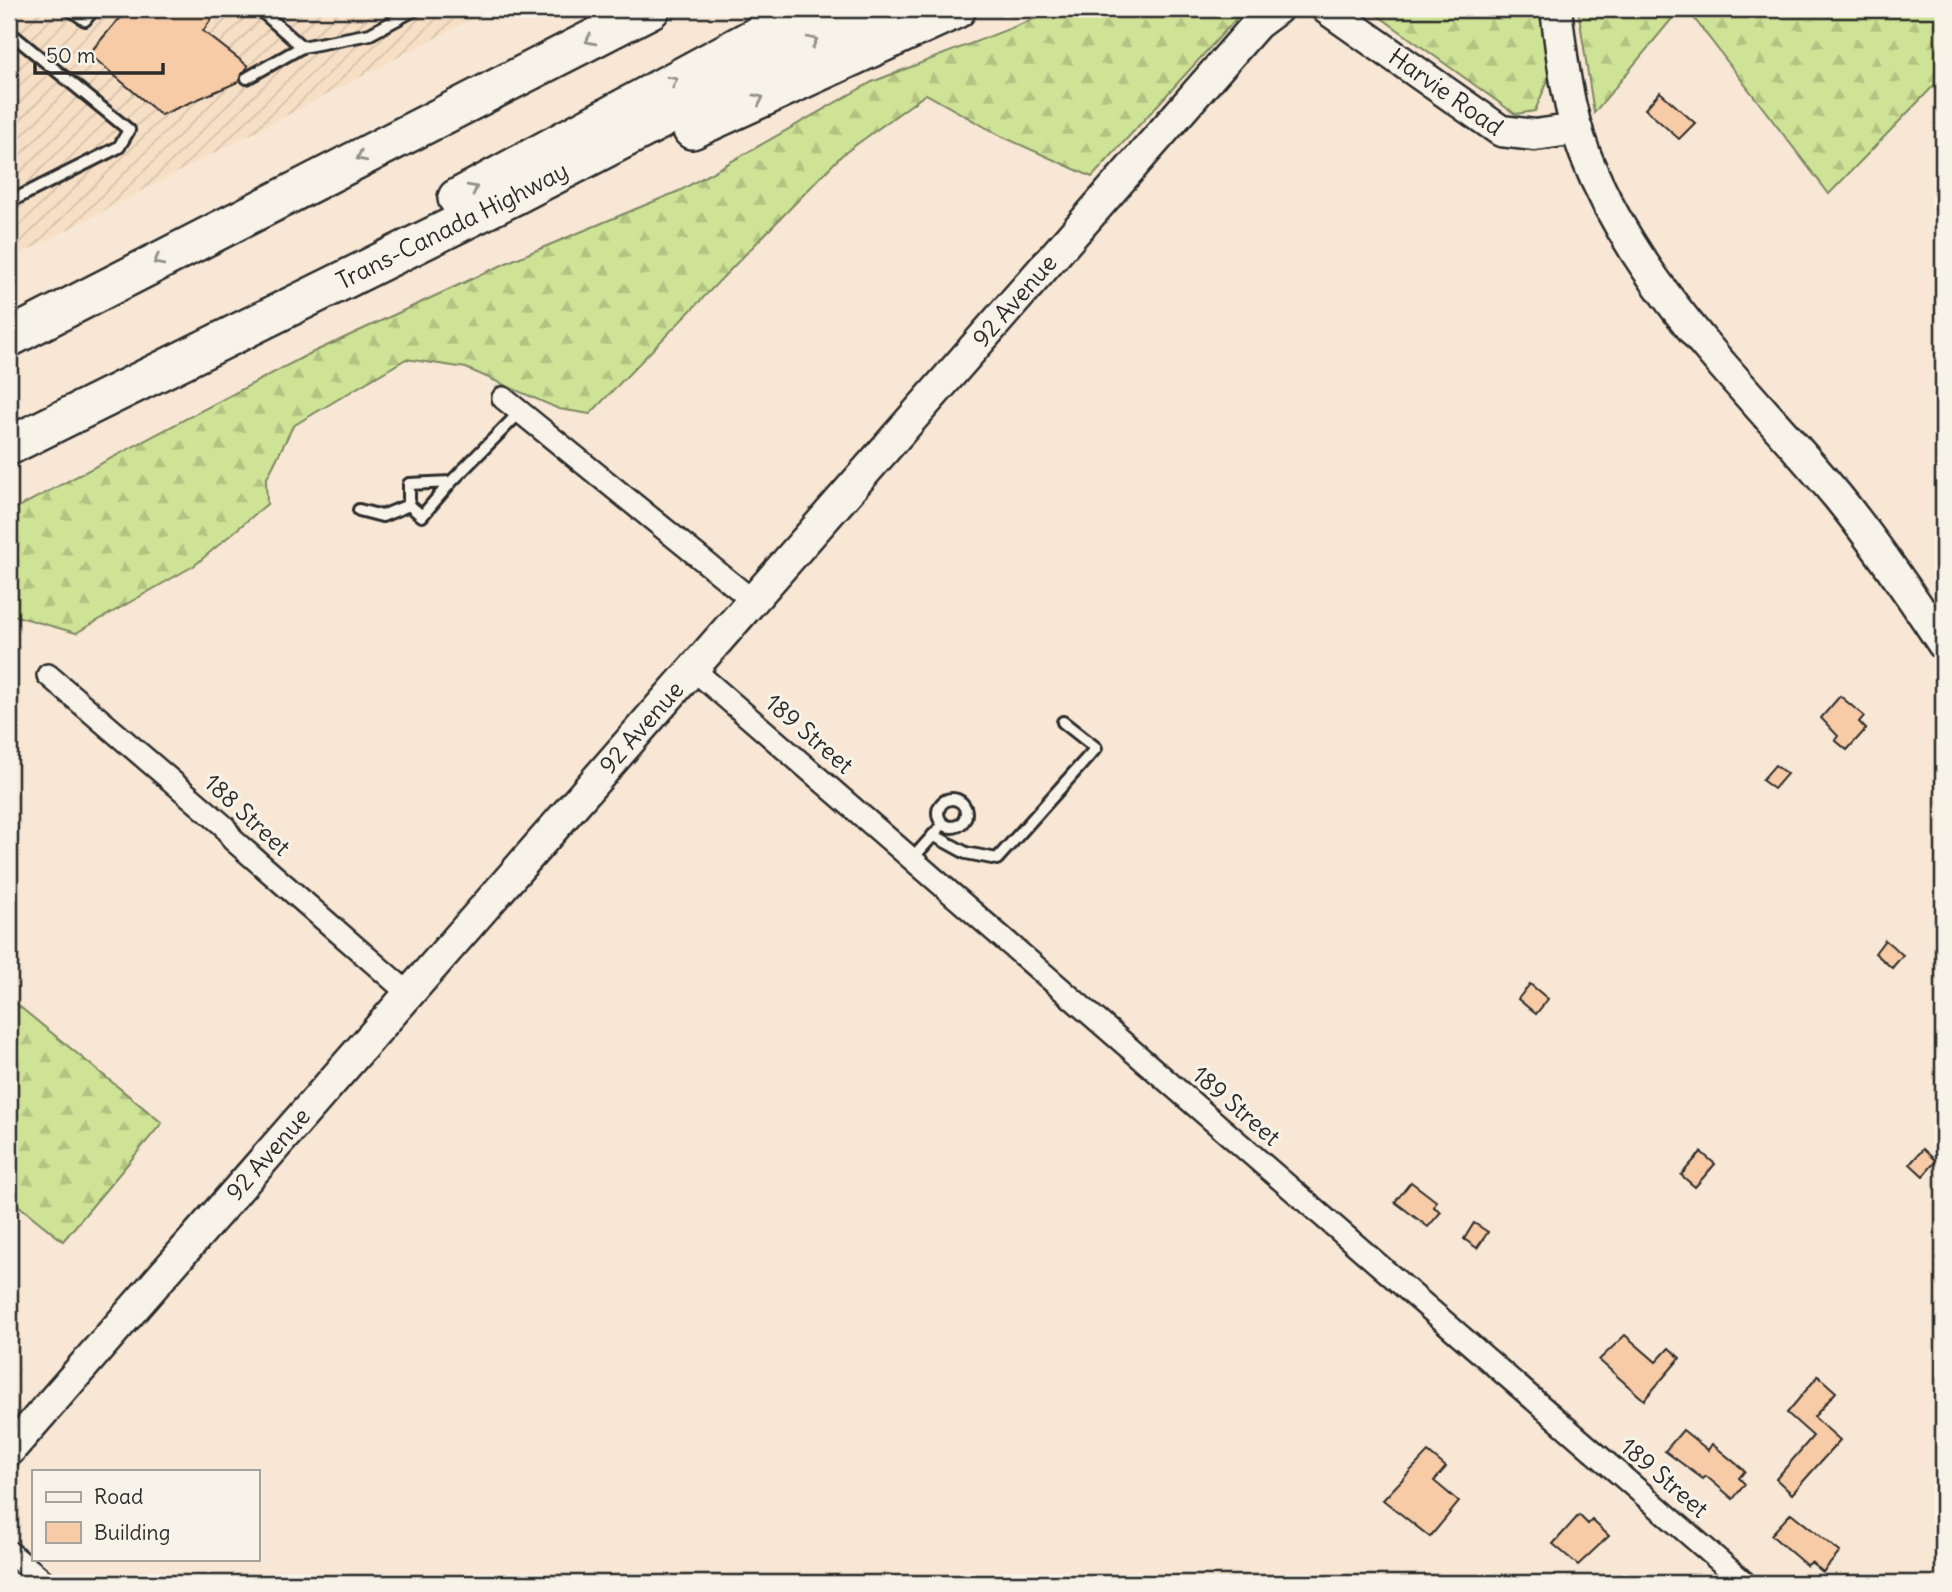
<svg xmlns="http://www.w3.org/2000/svg" width="1952" height="1592" font-family="Delius,sans-serif">
	<defs>
		<pattern id="industrial-furrows" width="10" height="10" patternUnits="userSpaceOnUse" patternTransform="scale(1.75)"><rect width="10" height="10" fill="#f7dfc6"/><path d="M-1 1l2-2M0 10L10 0M9 11l2-2" fill="none" stroke="#d4c0aa"/></pattern>
		<pattern id="forest-firs" width="22" height="20" patternUnits="userSpaceOnUse" patternTransform="scale(1.75)"><rect width="22" height="20" fill="#cfe397"/><path d="M5 1l3.5 6h-7zM16 11l3.5 6h-7z" fill="#b2c382"/></pattern>
	</defs>
	<rect width="100%" height="100%" fill="#f7e7d4"/>
	<filter id="ink" filterUnits="userSpaceOnUse"><feTurbulence type="fractalNoise" baseFrequency=".0143" numOctaves="2"/><feDisplacementMap in="SourceGraphic" scale="14" xChannelSelector="R" yChannelSelector="G"/><feConvolveMatrix kernelMatrix="1 2 1 2 8 2 1 2 1" color-interpolation-filters="sRGB"/></filter>
	<g filter="url(#ink)">
		<path fill="url(#industrial-furrows)" d="M 9,9 L 491,9 L 9,260 Z"/>
		<path fill="url(#forest-firs)" stroke="#7d8761" stroke-width="2" d="M 1060,9 L 1245,9 L 1092,177 L 1001,136 L 926,94 L 842,155 L 590,414 L 559,409 L 466,368 L 406,359 L 293,426 L 266,480 L 267,504 L 195,565 L 76,633 L 9,614 L 9,512 L 307,355 L 513,260 L 679,191 L 872,82 Z
			M 1369,9 L 1542,9 L 1553,68 L 1535,111 L 1515,114 Z
			M 1578,9 L 1680,9 L 1594,113 Z
			M 1687,9 L 1943,9 L 1943,76 L 1829,194 Z
			M 9,998 L 162,1123 L 63,1241 L 9,1198 Z"/>
		<path fill="#f7cba6" stroke="#2b2b2b" stroke-width="2" d="M 133,9 L 219,9 L 203,31 L 248,66 L 238,82 L 161,115 L 89,54 L 116,22 Z
			M 1660,92 L 1695,123 L 1679,139 L 1645,109 Z
			M 1840,696 L 1864,716 L 1859,722 L 1866,729 L 1847,750 L 1835,740 L 1838,736 L 1821,718 Z
			M 1775,765 L 1787,774 L 1774,789 L 1762,780 Z
			M 1885,940 L 1903,955 L 1892,968 L 1875,953 Z
			M 1530,984 L 1548,999 L 1536,1014 L 1518,999 Z
			M 1923,1149 L 1936,1161 L 1923,1176 L 1910,1164 Z
			M 1701,1152 L 1715,1164 L 1695,1187 L 1681,1175 Z
			M 1411,1182 L 1436,1201 L 1434,1207 L 1441,1212 L 1428,1227 L 1395,1202 Z
			M 1474,1223 L 1488,1232 L 1477,1248 L 1464,1239 Z
			M 1625,1335 L 1656,1362 L 1669,1348 L 1680,1358 L 1644,1400 L 1599,1360 Z
			M 1818,1376 L 1836,1392 L 1814,1417 L 1840,1440 L 1792,1494 L 1776,1479 L 1813,1436 L 1787,1413 Z
			M 1683,1430 L 1708,1450 L 1712,1444 L 1745,1471 L 1739,1478 L 1745,1484 L 1733,1499 L 1706,1476 L 1703,1479 L 1665,1451 Z
			M 1428,1452 L 1446,1467 L 1434,1481 L 1459,1502 L 1430,1537 L 1383,1500 Z
			M 1791,1513 L 1840,1552 L 1823,1572 L 1811,1562 L 1807,1566 L 1771,1535 Z
			M 1579,1515 L 1588,1524 L 1592,1520 L 1609,1536 L 1578,1565 L 1553,1544 Z"/>
		<g fill="none" stroke-linecap="round" stroke-linejoin="round">
			<defs>
				<path id="lane" d="M 69,9 L 85,20 L 94,9
					M 259,9 L 302,47 L 370,34 L 416,9
					M 9,32 L 129,130 L 119,147 L 9,202
					M 247,78 L 302,47
					M 451,482 L 422,516 L 409,505 L 409,484 L 451,482 L 520,412
					M 359,510 L 382,516 L 409,505
					M938 813a14 14 0 1 1 28 0a14 14 0 1 1-28 0Z
					M 933,835 L 966,853 L 997,859 L 1096,748 L 1063,722
					M 912,859 L 938,830"/>
				<path id="street" d="M 503,398 L 752,600
					M 693,669 L 1745,1583
					M 48,675 L 224,826 L 233,840 L 408,993
					M 9,1552 L 46,1583"/>
				<g id="secondary">
					<path id="s1" d="M 1327,9 L 1501,131 L 1535,135 L 1577,129"/>
					<path d="M 1556,9 C 1562,58 1567,107 1585,154 C 1638,290 1747,387 1838,497 C 1876,544 1910,594 1943,644"/>
					<path id="s2" d="M 9,1451 L 1257,24 L 1277,9"/>
				</g>
				<g id="highway">
					<path d="M 692,130 L 957,9"/>
					<path d="M 457,198 L 807,9"/>
					<path d="M 9,338 L 651,9"/>
					<path id="s3" d="M 9,446 L 514,196 L 875,9"/>
				</g>
			</defs>
			<use href="#lane" stroke="#2b2b2b" stroke-width="16"/>
			<use href="#street" stroke="#2b2b2b" stroke-width="26"/>
			<use href="#secondary" stroke="#2b2b2b" stroke-width="35"/>
			<use href="#highway" stroke="#2b2b2b" stroke-width="42"/>
			<use href="#lane" stroke="#f7f3e8" stroke-width="10"/>
			<use href="#street" stroke="#f7f3e8" stroke-width="21"/>
			<use href="#secondary" stroke="#f7f3e8" stroke-width="30"/>
			<use href="#highway" stroke="#f7f3e8" stroke-width="37"/>
		</g>
		<defs><path id="oneway-chevron" d="M-2-3.5L2.5 0L-2 3.5" fill="none" stroke-width="1.6" stroke-linecap="round" stroke-linejoin="round" transform="scale(1.75)"/></defs>
		<g stroke="#918f8a">
			<use href="#oneway-chevron" transform="translate(590 40) rotate(153)"/>
			<use href="#oneway-chevron" transform="translate(813 41) rotate(-27)"/>
			<use href="#oneway-chevron" transform="translate(673 81) rotate(-28)"/>
			<use href="#oneway-chevron" transform="translate(759 99) rotate(-25)"/>
			<use href="#oneway-chevron" transform="translate(361 157) rotate(153)"/>
			<use href="#oneway-chevron" transform="translate(473 189) rotate(-28)"/>
			<use href="#oneway-chevron" transform="translate(158 261) rotate(153)"/>
		</g>
	</g>
	<g text-anchor="middle" stroke-width="6" stroke-linejoin="round" paint-order="stroke">
		<g font-size="24" fill="#2b2b2b" stroke="#f7f3e8">
			<text dy="8" stroke="none"><textPath href="#s1" startOffset="145">Harvie Road</textPath></text>
			<text dy="8" stroke="none"><textPath href="#s3" startOffset="495">Trans-Canada Highway</textPath></text>
			<text dy="8" stroke="none"><textPath href="#s2" startOffset="1528">92 Avenue</textPath></text>
			<text dy="8" stroke="none"><textPath href="#s2" startOffset="961">92 Avenue</textPath></text>
			<text transform="translate(809 734) rotate(41)" y="8">189 Street</text>
			<text transform="translate(247 815) rotate(43)" y="8">188 Street</text>
			<text transform="translate(1236 1106) rotate(41)" y="8">189 Street</text>
			<text dy="8" stroke="none"><textPath href="#s2" startOffset="394">92 Avenue</textPath></text>
			<text transform="translate(1664 1478) rotate(41)" y="8">189 Street</text>
		</g>
	</g>
	<rect width="1952" height="1592" fill="none" stroke="#f7f3e8" stroke-width="35"/>
	<rect x="18" y="18" width="1917" height="1557" fill="none" stroke="#2b2b2b" stroke-width="2.5" filter="url(#ink)"/>
	<rect x="32" y="1470" width="228" height="91" fill="#f7f3e8" stroke="#a5a39c" stroke-width="2"/>
	<rect x="46" y="1492" width="35" height="10" fill="#f7f3e8" stroke="#a5a39c" stroke-width="2"/>
	<text x="94" y="1504" font-size="21" fill="#2b2b2b">Road</text>
	<rect x="46" y="1522" width="35" height="21" fill="#f7cba6" stroke="#a5a39c" stroke-width="2"/>
	<text x="94" y="1540" font-size="21" fill="#2b2b2b">Building</text>
	<path d="M35 63v10h128v-10" fill="none" stroke="#2b2b2b" stroke-width="3.5"/>
	<text x="46" y="63" font-size="21" fill="#2b2b2b" stroke="#f7f3e8" stroke-width="5" paint-order="stroke">50 m</text>
</svg>
